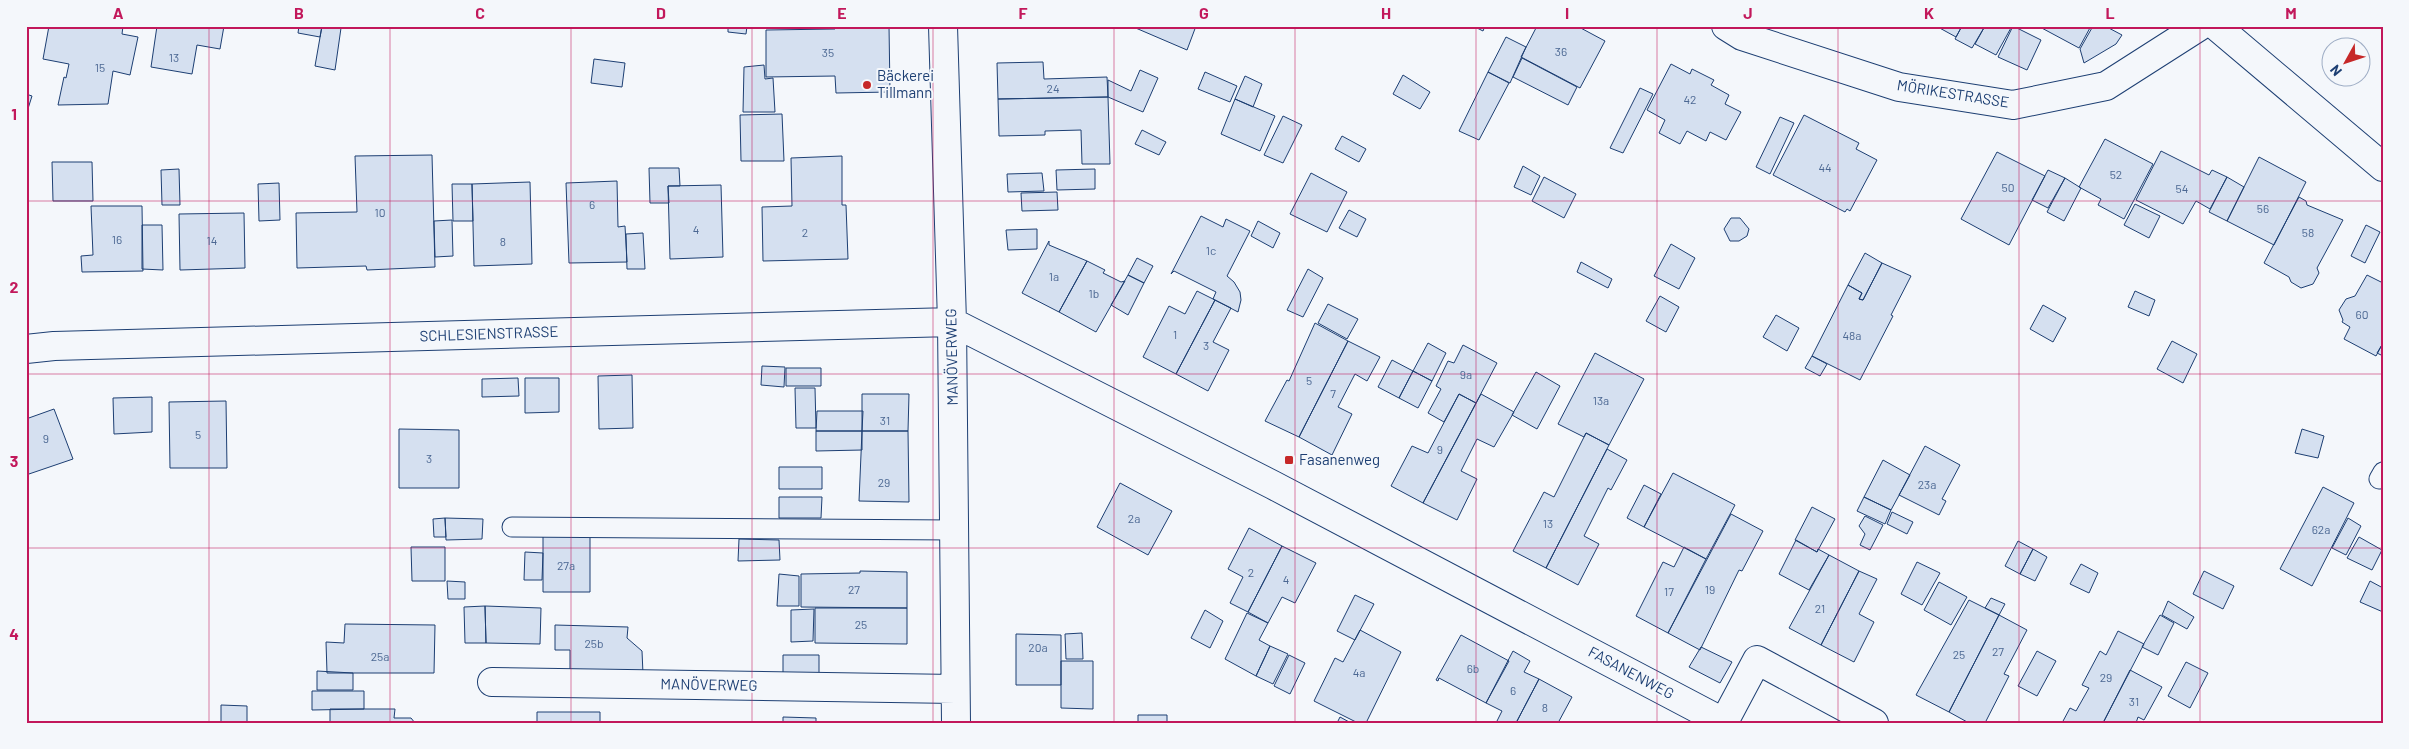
<svg xmlns="http://www.w3.org/2000/svg" width="2409" height="749" font-family="Barlow,sans-serif">
	<rect width="100%" height="100%" fill="#f4f7fb"/>
	<path fill="#d5e0f0" stroke="#1d3f73" d="M 49,26 L 123,26 L 122,34 L 138,37 L 130,75 L 113,71 L 108,104 L 58,105 L 64,77 L 66,78 L 69,64 L 43,59 Z
		M 157,26 L 224,26 L 220,49 L 197,45 L 192,74 L 151,67 Z
		M 299,26 L 322,26 L 320,37 L 298,33 Z
		M 322,26 L 341,28 L 335,70 L 315,66 Z
		M 728,26 L 747,26 L 746,34 L 728,32 Z
		M 834,26 L 889,26 L 890,92 L 836,93 L 835,76 L 766,77 L 766,30 L 835,29 Z
		M 1131,26 L 1196,26 L 1187,50 Z
		M 1473,26 L 1485,26 L 1483,31 Z
		M 1537,26 L 1577,26 L 1605,41 L 1580,88 L 1521,57 Z
		M 1936,26 L 1962,26 L 1956,37 Z
		M 1962,26 L 1985,26 L 1972,48 L 1955,39 Z
		M 1985,26 L 2012,26 L 1996,55 L 1975,44 Z
		M 2013,26 L 2041,40 L 2027,70 L 1998,57 Z
		M 2038,26 L 2091,26 L 2079,48 Z
		M 2093,26 L 2105,26 L 2122,35 L 2116,44 L 2084,63 L 2080,49 Z
		M 1506,37 L 1526,47 L 1510,83 L 1488,72 Z
		M 1522,58 L 1577,87 L 1568,105 L 1513,77 Z
		M 594,59 L 625,63 L 622,87 L 591,83 Z
		M 1043,62 L 1044,79 L 1107,77 L 1108,97 L 998,99 L 997,63 Z
		M 1671,64 L 1690,74 L 1692,69 L 1714,80 L 1711,85 L 1729,95 L 1725,104 L 1741,112 L 1726,140 L 1710,132 L 1706,141 L 1687,131 L 1680,144 L 1659,133 L 1665,120 L 1647,110 Z
		M 764,65 L 765,79 L 773,78 L 775,112 L 743,112 L 744,67 Z
		M 1140,70 L 1158,78 L 1143,112 L 1108,97 L 1108,80 L 1131,91 Z
		M 1205,72 L 1237,86 L 1230,102 L 1198,89 Z
		M 1488,72 L 1509,83 L 1479,140 L 1459,131 Z
		M 1403,75 L 1430,92 L 1420,109 L 1393,94 Z
		M 1245,76 L 1262,84 L 1253,107 L 1235,99 Z
		M 1640,88 L 1653,94 L 1623,153 L 1610,148 Z
		M 26,94 L 32,96 L 26,115 Z
		M 1108,97 L 1110,164 L 1082,164 L 1081,130 L 1045,131 L 1045,135 L 999,136 L 998,99 Z
		M 1235,99 L 1275,116 L 1260,151 L 1221,134 Z
		M 782,114 L 784,161 L 741,161 L 740,115 Z
		M 1804,115 L 1859,143 L 1856,149 L 1877,160 L 1850,211 L 1847,209 L 1845,212 L 1773,175 Z
		M 1283,116 L 1302,125 L 1283,163 L 1264,155 Z
		M 1780,117 L 1794,123 L 1770,174 L 1756,167 Z
		M 1142,130 L 1166,142 L 1159,155 L 1135,144 Z
		M 1342,136 L 1366,149 L 1359,162 L 1335,149 Z
		M 2105,139 L 2153,164 L 2124,219 L 2098,205 L 2101,199 L 2079,187 Z
		M 2161,151 L 2209,175 L 2212,170 L 2227,177 L 2210,209 L 2196,201 L 2183,224 L 2136,200 Z
		M 1997,152 L 2045,176 L 2009,245 L 1961,219 Z
		M 432,155 L 435,267 L 367,270 L 366,266 L 297,268 L 296,213 L 357,212 L 355,156 Z
		M 842,156 L 842,205 L 846,205 L 848,259 L 763,261 L 762,207 L 792,206 L 791,158 Z
		M 2259,157 L 2306,182 L 2274,245 L 2227,221 Z
		M 52,162 L 92,162 L 93,201 L 53,201 Z
		M 1523,166 L 1540,176 L 1531,195 L 1514,187 Z
		M 649,168 L 679,168 L 680,186 L 668,186 L 669,203 L 650,203 Z
		M 179,169 L 180,205 L 162,205 L 161,170 Z
		M 1095,169 L 1095,189 L 1057,190 L 1056,170 Z
		M 2048,170 L 2065,178 L 2048,208 L 2032,200 Z
		M 1042,173 L 1044,191 L 1008,192 L 1007,174 Z
		M 1311,173 L 1347,192 L 1327,232 L 1290,214 Z
		M 1544,177 L 1576,194 L 1564,218 L 1532,201 Z
		M 2227,177 L 2244,187 L 2227,221 L 2209,212 Z
		M 2065,178 L 2081,188 L 2064,221 L 2047,212 Z
		M 617,181 L 618,227 L 625,226 L 627,262 L 569,263 L 566,183 Z
		M 530,182 L 532,264 L 474,266 L 472,184 Z
		M 279,183 L 280,220 L 259,221 L 258,184 Z
		M 452,184 L 472,184 L 473,221 L 453,221 Z
		M 721,185 L 723,257 L 670,259 L 668,186 Z
		M 1057,192 L 1058,210 L 1022,211 L 1021,193 Z
		M 2299,197 L 2306,201 L 2307,205 L 2343,220 L 2317,268 L 2319,273 L 2313,284 L 2301,288 L 2291,282 L 2289,277 L 2264,263 Z
		M 2135,204 L 2160,216 L 2149,238 L 2124,225 Z
		M 91,206 L 142,206 L 143,271 L 82,272 L 81,256 L 93,255 Z
		M 1349,210 L 1366,219 L 1357,237 L 1339,228 Z
		M 244,213 L 245,268 L 180,270 L 179,214 Z
		M 1201,216 L 1223,227 L 1226,219 L 1250,231 L 1227,276 L 1234,282 L 1240,292 L 1241,300 L 1238,312 L 1213,299 L 1216,292 L 1174,271 L 1171,274 Z
		M 1731,218 L 1740,218 L 1749,229 L 1747,236 L 1739,241 L 1730,241 L 1724,229 Z
		M 452,220 L 453,256 L 435,257 L 434,221 Z
		M 1258,221 L 1280,233 L 1273,248 L 1251,236 Z
		M 142,225 L 162,225 L 163,270 L 142,269 Z
		M 2366,225 L 2380,232 L 2365,263 L 2351,256 Z
		M 1037,229 L 1037,249 L 1008,250 L 1006,230 Z
		M 643,233 L 645,269 L 627,269 L 626,234 Z
		M 1049,241 L 1049,245 L 1087,261 L 1059,312 L 1022,293 Z
		M 1671,244 L 1695,258 L 1679,289 L 1654,276 Z
		M 1865,253 L 1882,263 L 1863,300 L 1859,299 L 1862,293 L 1848,285 Z
		M 1137,258 L 1153,266 L 1144,283 L 1128,275 Z
		M 1087,261 L 1105,270 L 1103,273 L 1121,282 L 1125,281 L 1096,332 L 1059,312 Z
		M 1581,262 L 1612,279 L 1608,288 L 1577,272 Z
		M 1882,263 L 1911,276 L 1891,315 L 1893,316 L 1860,380 L 1812,356 L 1848,285 L 1862,293 L 1859,299 L 1863,300 Z
		M 1308,269 L 1323,278 L 1303,317 L 1287,310 Z
		M 1128,275 L 1144,283 L 1128,315 L 1111,305 Z
		M 2367,275 L 2383,283 L 2383,343 L 2376,356 L 2344,339 L 2350,327 L 2342,322 L 2343,320 L 2339,310 L 2346,299 L 2355,296 Z
		M 1197,291 L 1215,300 L 1176,374 L 1143,357 L 1169,306 L 1185,314 Z
		M 2135,291 L 2155,300 L 2149,316 L 2128,307 Z
		M 1660,296 L 1679,307 L 1666,332 L 1646,321 Z
		M 1215,300 L 1231,308 L 1213,342 L 1229,350 L 1208,391 L 1176,374 Z
		M 1328,304 L 1358,319 L 1347,339 L 1318,323 Z
		M 2043,305 L 2066,318 L 2053,342 L 2030,329 Z
		M 1776,315 L 1799,328 L 1787,351 L 1763,337 Z
		M 1315,323 L 1348,341 L 1299,437 L 1265,421 L 1287,380 L 1289,381 Z
		M 1348,341 L 1380,357 L 1367,381 L 1355,374 L 1338,407 L 1352,414 L 1332,455 L 1299,437 Z
		M 2172,341 L 2197,354 L 2183,383 L 2157,369 Z
		M 1428,343 L 1446,353 L 1432,381 L 1413,371 Z
		M 2383,343 L 2383,356 L 2377,353 Z
		M 1463,345 L 1497,363 L 1476,403 L 1459,394 L 1444,422 L 1428,413 L 1441,389 L 1436,386 L 1448,361 L 1454,363 Z
		M 1595,353 L 1644,379 L 1609,445 L 1586,433 L 1584,437 L 1558,424 Z
		M 1812,356 L 1827,364 L 1820,376 L 1805,368 Z
		M 1392,360 L 1413,371 L 1399,398 L 1378,387 Z
		M 762,366 L 785,367 L 784,387 L 761,385 Z
		M 786,368 L 821,368 L 821,386 L 786,386 Z
		M 1413,371 L 1432,381 L 1418,408 L 1399,398 Z
		M 1536,372 L 1560,386 L 1537,429 L 1512,415 Z
		M 632,375 L 633,428 L 599,429 L 598,376 Z
		M 518,378 L 519,396 L 482,397 L 482,379 Z
		M 525,378 L 559,378 L 559,412 L 525,413 Z
		M 795,388 L 815,388 L 816,428 L 796,428 Z
		M 862,394 L 909,394 L 908,431 L 862,431 Z
		M 1459,394 L 1476,403 L 1423,503 L 1391,486 L 1412,446 L 1428,453 Z
		M 1481,394 L 1514,412 L 1494,447 L 1477,439 L 1461,471 L 1477,479 L 1457,520 L 1423,503 Z
		M 152,397 L 152,432 L 114,434 L 113,398 Z
		M 226,401 L 227,468 L 170,468 L 169,402 Z
		M 54,409 L 73,459 L 26,475 L 26,419 Z
		M 817,411 L 863,411 L 862,431 L 816,431 Z
		M 399,429 L 459,430 L 459,488 L 399,488 Z
		M 2302,429 L 2324,436 L 2318,458 L 2295,453 Z
		M 816,431 L 862,431 L 862,450 L 816,451 Z
		M 862,431 L 908,431 L 909,502 L 859,501 Z
		M 1586,433 L 1609,445 L 1546,568 L 1513,551 L 1544,492 L 1554,497 Z
		M 1925,446 L 1960,465 L 1942,499 L 1946,501 L 1939,515 L 1899,495 Z
		M 1607,449 L 1627,460 L 1611,490 L 1608,488 L 1584,536 L 1599,544 L 1578,585 L 1546,568 Z
		M 1883,460 L 1910,475 L 1891,510 L 1864,497 Z
		M 779,467 L 822,467 L 822,489 L 779,489 Z
		M 1673,473 L 1735,505 L 1706,559 L 1644,527 Z
		M 1120,483 L 1172,511 L 1148,555 L 1097,527 Z
		M 1644,485 L 1661,494 L 1644,527 L 1627,518 Z
		M 2323,487 L 2354,503 L 2312,586 L 2280,569 Z
		M 779,497 L 822,497 L 821,518 L 779,518 Z
		M 1864,497 L 1891,510 L 1885,524 L 1857,511 Z
		M 1812,507 L 1835,519 L 1817,552 L 1795,540 Z
		M 1892,512 L 1913,522 L 1907,534 L 1887,524 Z
		M 1731,514 L 1763,531 L 1742,571 L 1739,570 L 1700,650 L 1668,633 Z
		M 1865,516 L 1883,525 L 1870,550 L 1860,545 L 1865,534 L 1859,526 Z
		M 445,518 L 483,519 L 482,539 L 446,540 Z
		M 445,518 L 446,537 L 434,537 L 433,519 Z
		M 2348,518 L 2361,526 L 2346,555 L 2332,548 Z
		M 1249,528 L 1282,546 L 1248,612 L 1230,603 L 1243,577 L 1228,569 Z
		M 543,536 L 590,536 L 590,592 L 543,592 Z
		M 2359,537 L 2382,550 L 2372,570 L 2347,558 Z
		M 739,539 L 779,540 L 780,560 L 738,561 Z
		M 1796,540 L 1817,552 L 1818,549 L 1829,555 L 1809,590 L 1779,574 Z
		M 2018,541 L 2033,549 L 2020,574 L 2005,566 Z
		M 1282,546 L 1316,563 L 1295,603 L 1282,597 L 1268,623 L 1248,612 Z
		M 411,547 L 445,547 L 445,581 L 412,581 Z
		M 1684,547 L 1706,559 L 1668,633 L 1636,616 L 1663,562 L 1674,567 Z
		M 2033,549 L 2047,557 L 2035,581 L 2020,574 Z
		M 525,552 L 543,553 L 542,580 L 524,580 Z
		M 1829,555 L 1859,571 L 1821,645 L 1789,628 Z
		M 1917,562 L 1940,573 L 1922,605 L 1901,594 Z
		M 2081,564 L 2098,573 L 2089,593 L 2070,584 Z
		M 860,571 L 907,572 L 907,608 L 801,607 L 801,574 L 860,573 Z
		M 1859,571 L 1877,579 L 1859,614 L 1874,622 L 1854,662 L 1821,645 Z
		M 2204,571 L 2234,586 L 2223,609 L 2193,594 Z
		M 779,574 L 799,576 L 799,606 L 777,606 Z
		M 447,581 L 465,582 L 465,599 L 448,599 Z
		M 2370,581 L 2383,588 L 2383,612 L 2360,602 Z
		M 1939,582 L 1967,597 L 1951,625 L 1924,610 Z
		M 1355,595 L 1374,604 L 1355,640 L 1337,631 Z
		M 1991,598 L 2005,604 L 1999,615 L 1985,608 Z
		M 1969,600 L 1999,615 L 1949,712 L 1916,695 Z
		M 2168,601 L 2194,617 L 2187,629 L 2162,615 Z
		M 485,606 L 486,643 L 465,643 L 464,607 Z
		M 485,606 L 541,608 L 540,644 L 486,643 Z
		M 815,608 L 907,608 L 907,644 L 815,643 Z
		M 814,609 L 813,641 L 791,642 L 791,610 Z
		M 1205,610 L 1223,621 L 1210,648 L 1191,638 Z
		M 1247,613 L 1268,623 L 1259,640 L 1270,646 L 1256,676 L 1225,659 Z
		M 1999,615 L 2027,630 L 2004,674 L 2009,676 L 1985,723 L 1969,723 L 1949,712 Z
		M 2160,615 L 2174,623 L 2158,655 L 2142,647 Z
		M 345,624 L 435,625 L 434,673 L 327,673 L 326,642 L 344,643 Z
		M 555,625 L 628,627 L 627,638 L 642,651 L 643,674 L 570,674 L 570,650 L 555,650 Z
		M 1360,630 L 1401,652 L 1366,723 L 1358,723 L 1314,701 L 1335,658 L 1343,662 Z
		M 2118,631 L 2144,644 L 2103,723 L 2062,723 L 2070,708 L 2076,711 L 2089,688 L 2082,685 L 2100,651 L 2106,655 Z
		M 1082,633 L 1083,659 L 1066,659 L 1065,634 Z
		M 1016,634 L 1061,635 L 1061,685 L 1016,685 Z
		M 1461,635 L 1509,661 L 1486,703 L 1439,678 L 1438,681 L 1436,680 Z
		M 1270,646 L 1288,654 L 1273,684 L 1256,676 Z
		M 1701,647 L 1732,662 L 1720,683 L 1689,667 Z
		M 1513,651 L 1530,661 L 1524,672 L 1539,679 L 1516,723 L 1496,723 L 1502,711 L 1486,703 Z
		M 2037,651 L 2056,661 L 2037,696 L 2018,686 Z
		M 783,655 L 819,655 L 819,675 L 783,675 Z
		M 1289,655 L 1305,663 L 1290,694 L 1274,686 Z
		M 1061,661 L 1093,661 L 1093,709 L 1061,708 Z
		M 2186,662 L 2208,673 L 2190,708 L 2168,696 Z
		M 2130,670 L 2162,687 L 2144,720 L 2138,717 L 2136,723 L 2103,723 Z
		M 317,671 L 353,673 L 353,690 L 317,690 Z
		M 1539,679 L 1572,697 L 1558,723 L 1516,723 Z
		M 312,691 L 364,691 L 364,709 L 312,710 Z
		M 221,705 L 247,706 L 247,723 L 221,723 Z
		M 330,709 L 395,709 L 394,718 L 411,718 L 415,723 L 330,723 Z
		M 537,712 L 600,712 L 600,723 L 537,723 Z
		M 1138,715 L 1167,715 L 1167,723 L 1138,723 Z
		M 783,717 L 816,718 L 816,723 L 783,723 Z
		M 1340,717 L 1351,723 L 1337,723 Z"/>
	<g fill="none" stroke-linecap="round" stroke-linejoin="round">
		<defs>
			<path id="lane" d="M 2379,479 L 2383,472
				M 512,527 L 954,530"/>
			<path id="street" d="M 943,26 L 952,322 L 956,723
				M 1726,26 L 1742,36 L 1899,87 L 2013,105 L 2106,86 L 2200,26
				M 2216,26 L 2383,167
				M 26,349 L 54,346 L 952,322 L 1273,485 L 1725,723
				M 492,682 L 955,689
				M 1724,722 L 1757,660 L 1874,723"/>
		</defs>
		<use href="#lane" stroke="#1d3f73" stroke-width="21"/>
		<use href="#street" stroke="#1d3f73" stroke-width="30"/>
		<use href="#lane" stroke="#f4f7fb" stroke-width="19"/>
		<use href="#street" stroke="#f4f7fb" stroke-width="28"/>
	</g>
	<path fill="none" stroke="#c2185b" stroke-width="1" stroke-opacity="0.55" d="M 209,26 L 209,723M 390,26 L 390,723M 571,26 L 571,723M 752,26 L 752,723M 933,26 L 933,723M 1114,26 L 1114,723M 1295,26 L 1295,723M 1476,26 L 1476,723M 1657,26 L 1657,723M 1838,26 L 1838,723M 2019,26 L 2019,723M 2200,26 L 2200,723M 26,201 L 2383,201M 26,374 L 2383,374M 26,548 L 2383,548"/>
	<g fill="#c62828" stroke="#f4f7fb" stroke-width="2">
		<circle cx="867" cy="85" r="5"/>
		<rect x="1284" y="455" width="10" height="10" rx="2.5"/>
	</g>
	<g text-anchor="middle" stroke-width="4" stroke-linejoin="round" paint-order="stroke">
		<g font-size="12" fill="#4b6792">
			<text x="1561" y="56">36</text>
			<text x="828" y="57">35</text>
			<text x="174" y="62">13</text>
			<text x="100" y="72">15</text>
			<text x="1053" y="93">24</text>
			<text x="1690" y="104">42</text>
			<text x="1825" y="172">44</text>
			<text x="2116" y="179">52</text>
			<text x="2008" y="192">50</text>
			<text x="2182" y="193">54</text>
			<text x="592" y="209">6</text>
			<text x="2263" y="213">56</text>
			<text x="380" y="217">10</text>
			<text x="696" y="234">4</text>
			<text x="805" y="237">2</text>
			<text x="2308" y="237">58</text>
			<text x="117" y="244">16</text>
			<text x="212" y="245">14</text>
			<text x="503" y="246">8</text>
			<text x="1211" y="255">1c</text>
			<text x="1054" y="281">1a</text>
			<text x="1094" y="298">1b</text>
			<text x="2362" y="319">60</text>
			<text x="1175" y="339">1</text>
			<text x="1852" y="340">48a</text>
			<text x="1206" y="350">3</text>
			<text x="1466" y="379">9a</text>
			<text x="1309" y="385">5</text>
			<text x="1333" y="398">7</text>
			<text x="1601" y="405">13a</text>
			<text x="885" y="425">31</text>
			<text x="198" y="439">5</text>
			<text x="46" y="443">9</text>
			<text x="1440" y="454">9</text>
			<text x="429" y="463">3</text>
			<text x="884" y="487">29</text>
			<text x="1927" y="489">23a</text>
			<text x="1134" y="523">2a</text>
			<text x="1548" y="528">13</text>
			<text x="2321" y="534">62a</text>
			<text x="566" y="570">27a</text>
			<text x="1251" y="577">2</text>
			<text x="1286" y="584">4</text>
			<text x="854" y="594">27</text>
			<text x="1710" y="594">19</text>
			<text x="1669" y="596">17</text>
			<text x="1820" y="613">21</text>
			<text x="861" y="629">25</text>
			<text x="594" y="648">25b</text>
			<text x="1038" y="652">20a</text>
			<text x="1998" y="656">27</text>
			<text x="1959" y="659">25</text>
			<text x="380" y="661">25a</text>
			<text x="1473" y="673">6b</text>
			<text x="1359" y="677">4a</text>
			<text x="2106" y="682">29</text>
			<text x="1513" y="695">6</text>
			<text x="2134" y="706">31</text>
			<text x="1545" y="712">8</text>
		</g>
		<g font-size="15" fill="#1d3f73" stroke="#f4f7fb" text-anchor="start">
			<text x="877" y="81">Bäckerei<tspan x="877" dy="17">Tillmann</tspan></text>
			<text x="1299" y="465">Fasanenweg</text>
		</g>
		<g font-size="15" fill="#1d3f73" stroke="#f4f7fb">
			<text transform="translate(1953 94) rotate(9)" y="5">MÖRIKESTRASSE</text>
			<text transform="translate(489 334) rotate(-2)" y="5">SCHLESIENSTRASSE</text>
			<text transform="translate(952 357) rotate(-91)" y="5">MANÖVERWEG</text>
			<text transform="translate(1631 673) rotate(28)" y="5">FASANENWEG</text>
			<text transform="translate(709 685) rotate(1)" y="5">MANÖVERWEG</text>
		</g>
	</g>
	<rect width="2409" height="749" fill="none" stroke="#f4f7fb" stroke-width="55"/>
	<g transform="translate(2346 62) rotate(230)"><circle r="24" fill="#f4f7fb" stroke="#9eadc5"/>
	<path d="M0-4L9 19L0 12L-9 19Z" fill="#c62828"/>
	<text y="-8" font-size="14" font-weight="bold" text-anchor="middle" fill="#1d3f73">N</text>
	</g>
	<rect x="28" y="28" width="2354" height="694" fill="none" stroke="#c2185b" stroke-width="2"/>
	<g font-size="16" text-anchor="middle" font-weight="bold" fill="#c2185b">
		<text x="118" y="19">A</text>
		<text x="299" y="19">B</text>
		<text x="480" y="19">C</text>
		<text x="661" y="19">D</text>
		<text x="842" y="19">E</text>
		<text x="1023" y="19">F</text>
		<text x="1204" y="19">G</text>
		<text x="1386" y="19">H</text>
		<text x="1567" y="19">I</text>
		<text x="1748" y="19">J</text>
		<text x="1929" y="19">K</text>
		<text x="2110" y="19">L</text>
		<text x="2291" y="19">M</text>
		<text x="14" y="120">1</text>
		<text x="14" y="293">2</text>
		<text x="14" y="467">3</text>
		<text x="14" y="640">4</text>
	</g>
</svg>
